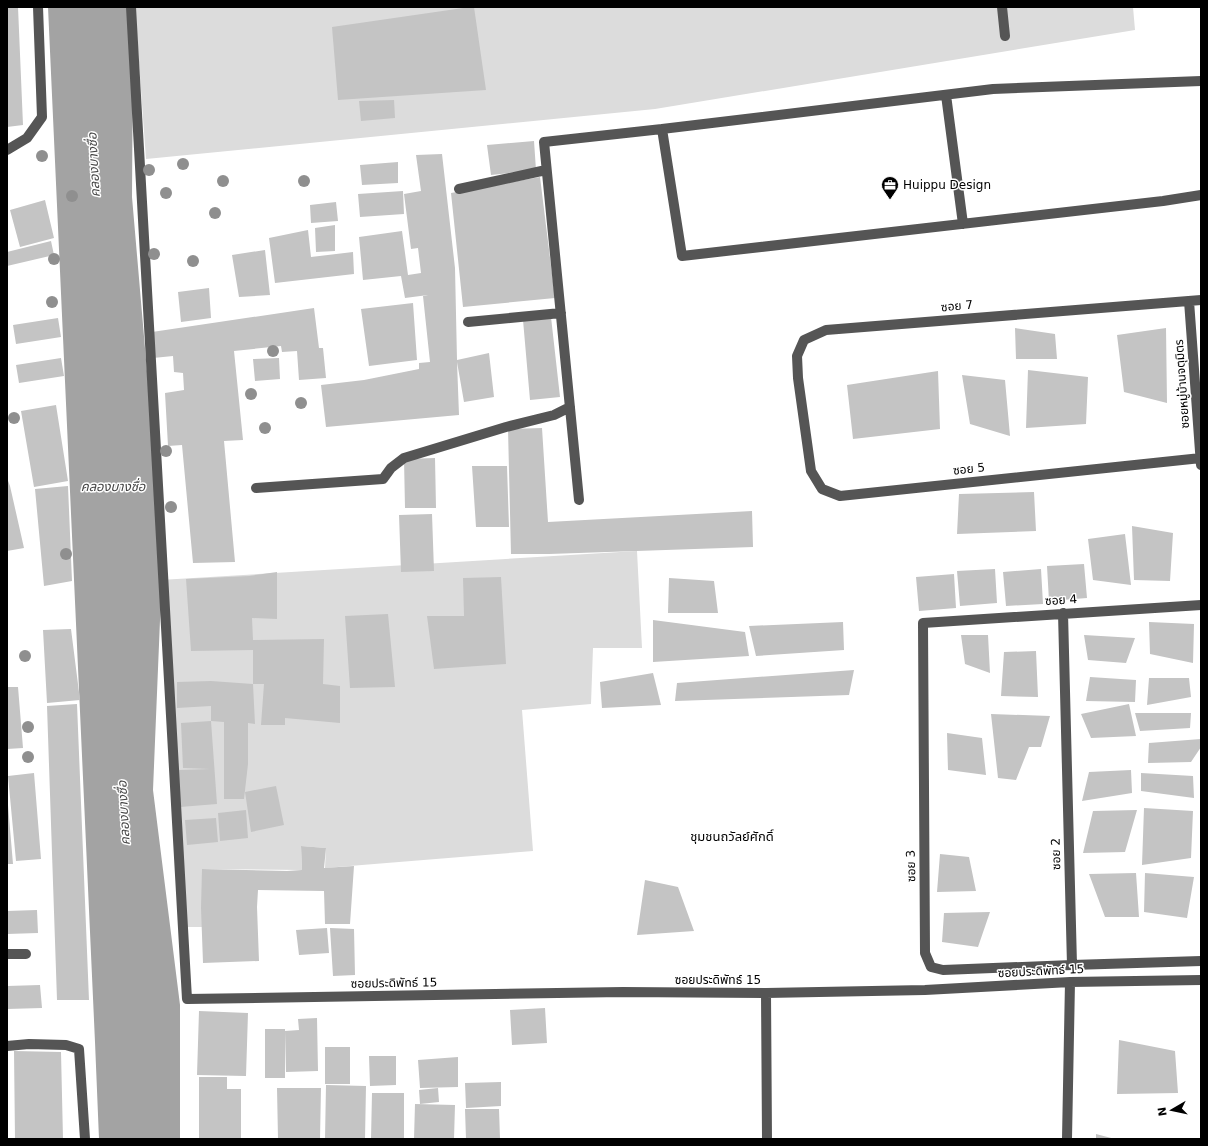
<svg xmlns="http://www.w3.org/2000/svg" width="1208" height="1146" font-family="'DejaVu Sans','Noto Sans Thai',sans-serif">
	<rect width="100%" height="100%" fill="#fff"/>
	<path fill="#dcdcdc" d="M 135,7 L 1133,7 L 1135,30 L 655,109 L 146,159 Z
		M 637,551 L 642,648 L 593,648 L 591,704 L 522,710 L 533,851 L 325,868 L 326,848 L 301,846 L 302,870 L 202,869 L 202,927 L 183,927 L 160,580 Z"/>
	<path fill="#a3a3a3" d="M 48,7 L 131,7 L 133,39 L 132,197 L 156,476 L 161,596 L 153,790 L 180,1005 L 180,1139 L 99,1139 L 95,1042 Z"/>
	<path fill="#c4c4c4" d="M 7,7 L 18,7 L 23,125 L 7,127 Z
		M 470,7 L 474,7 L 486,90 L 338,100 L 332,27 Z
		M 394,100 L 395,118 L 361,121 L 359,101 Z
		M 534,141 L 536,170 L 491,175 L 487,145 Z
		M 442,154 L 455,268 L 457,360 L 489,353 L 494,397 L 464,402 L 457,362 L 459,415 L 326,427 L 321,385 L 364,380 L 419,369 L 419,363 L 430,362 L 423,296 L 428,295 L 405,298 L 401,276 L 363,280 L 359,237 L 402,231 L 408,275 L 421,273 L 418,248 L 411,249 L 404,194 L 421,191 L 416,155 Z
		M 398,162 L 398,183 L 362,185 L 360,165 Z
		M 540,177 L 555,298 L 463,307 L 451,193 Z
		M 403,191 L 404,214 L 360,217 L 358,194 Z
		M 45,200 L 54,238 L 20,247 L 10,210 Z
		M 336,202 L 338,221 L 311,223 L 310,205 Z
		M 335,225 L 335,251 L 316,252 L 315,228 Z
		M 308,230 L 311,257 L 353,252 L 354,274 L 275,283 L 269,238 Z
		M 51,241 L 54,255 L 7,266 L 7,252 Z
		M 265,250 L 270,295 L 239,297 L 232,255 Z
		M 209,288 L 211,318 L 181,322 L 178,292 Z
		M 413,303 L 417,360 L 369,366 L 361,309 Z
		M 314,308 L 319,348 L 323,348 L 326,378 L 299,380 L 297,351 L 282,352 L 281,346 L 234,351 L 243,440 L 224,441 L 235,562 L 193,563 L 182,445 L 168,446 L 165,393 L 184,390 L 183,373 L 174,372 L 173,356 L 153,358 L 152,332 Z
		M 551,317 L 560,397 L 530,400 L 523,320 Z
		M 58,318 L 61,337 L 16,344 L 13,325 Z
		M 1015,328 L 1055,334 L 1057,359 L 1016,359 Z
		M 1166,328 L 1167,403 L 1124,392 L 1117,335 Z
		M 61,358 L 64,376 L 19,383 L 16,365 Z
		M 279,358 L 280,379 L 255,381 L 253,359 Z
		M 1028,370 L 1088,377 L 1086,424 L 1026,428 Z
		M 938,371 L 940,429 L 853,439 L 847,385 Z
		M 962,375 L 1005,380 L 1010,436 L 970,424 Z
		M 56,405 L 68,481 L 34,487 L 21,411 Z
		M 542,428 L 548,522 L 752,511 L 753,547 L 549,554 L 511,554 L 508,429 Z
		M 435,458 L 436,508 L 405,508 L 404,459 Z
		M 472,466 L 507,466 L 509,527 L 476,527 Z
		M 7,478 L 10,486 L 24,548 L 7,551 Z
		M 68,486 L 72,581 L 44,586 L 35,489 Z
		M 1034,492 L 1036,531 L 957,534 L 959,494 Z
		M 432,514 L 434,571 L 401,572 L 399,515 Z
		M 1132,526 L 1173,533 L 1170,581 L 1134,580 Z
		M 1125,534 L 1131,585 L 1093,580 L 1088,539 Z
		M 1084,564 L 1087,598 L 1049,601 L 1047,566 Z
		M 995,569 L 997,603 L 960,606 L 957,571 Z
		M 1041,569 L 1043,604 L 1006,606 L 1003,572 Z
		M 277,572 L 277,619 L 252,618 L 253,640 L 324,639 L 323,684 L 340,686 L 340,723 L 285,718 L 285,725 L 261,725 L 264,684 L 253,684 L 253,650 L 191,651 L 186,579 L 249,576 Z
		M 954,574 L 956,608 L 919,611 L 916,577 Z
		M 501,577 L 506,664 L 434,669 L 427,616 L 464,616 L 463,578 Z
		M 669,578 L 714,581 L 718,613 L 668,613 Z
		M 388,614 L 395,687 L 350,688 L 345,616 Z
		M 653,620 L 745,632 L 749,656 L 653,662 Z
		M 843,622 L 844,650 L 756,656 L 749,626 Z
		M 1149,622 L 1194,624 L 1193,663 L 1150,654 Z
		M 71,629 L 80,700 L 47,703 L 43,630 Z
		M 961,635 L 988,635 L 990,673 L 965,664 Z
		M 1084,635 L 1135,638 L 1126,663 L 1088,660 Z
		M 1036,651 L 1038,697 L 1001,696 L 1004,652 Z
		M 854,670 L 849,695 L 675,701 L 677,683 Z
		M 653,673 L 661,705 L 602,708 L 600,682 Z
		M 1090,677 L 1136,680 L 1135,702 L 1086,701 Z
		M 1149,678 L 1189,678 L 1191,697 L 1147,705 Z
		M 211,681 L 253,684 L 255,724 L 248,723 L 248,764 L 244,799 L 224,799 L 224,722 L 211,721 L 211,706 L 177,708 L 177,682 Z
		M 7,687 L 18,687 L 23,748 L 7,749 Z
		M 77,704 L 89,1000 L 57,1000 L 47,706 Z
		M 1129,704 L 1136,736 L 1091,738 L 1081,714 Z
		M 1135,713 L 1191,713 L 1190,728 L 1140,731 Z
		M 991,714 L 1050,716 L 1041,747 L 1029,747 L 1016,780 L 998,778 Z
		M 211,721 L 217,804 L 180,807 L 178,770 L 210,769 L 183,768 L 181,723 Z
		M 947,733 L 982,738 L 986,775 L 948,770 Z
		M 1201,739 L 1201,747 L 1191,762 L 1148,763 L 1149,743 Z
		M 1131,770 L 1132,793 L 1082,801 L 1089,772 Z
		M 34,773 L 41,859 L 16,861 L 8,776 Z
		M 1141,773 L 1193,776 L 1194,798 L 1141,791 Z
		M 276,786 L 284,825 L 251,832 L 245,792 Z
		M 7,805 L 8,805 L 13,864 L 7,864 Z
		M 1144,808 L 1193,811 L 1191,858 L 1142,865 Z
		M 246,810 L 248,838 L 220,841 L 218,813 Z
		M 1137,810 L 1125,852 L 1083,853 L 1093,811 Z
		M 216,818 L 218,842 L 187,845 L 185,820 Z
		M 301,846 L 326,848 L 324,868 L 354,866 L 350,924 L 325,924 L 324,891 L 258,890 L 257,907 L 259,961 L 203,963 L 201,908 L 202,869 L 287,871 L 302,870 Z
		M 940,854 L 969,857 L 976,891 L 937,892 Z
		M 1136,873 L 1139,917 L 1105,917 L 1089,874 Z
		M 1145,873 L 1194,877 L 1187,918 L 1144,912 Z
		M 645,880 L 678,887 L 694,931 L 637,935 Z
		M 37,910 L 38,933 L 7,934 L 7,911 Z
		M 990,912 L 978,947 L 942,942 L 944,913 Z
		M 327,928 L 329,953 L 299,955 L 296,930 Z
		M 330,928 L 354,929 L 355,975 L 333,976 Z
		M 40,985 L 42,1008 L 7,1009 L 7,986 Z
		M 545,1008 L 547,1043 L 512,1045 L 510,1010 Z
		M 199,1011 L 248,1013 L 246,1076 L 197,1075 Z
		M 317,1018 L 318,1071 L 286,1072 L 285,1031 L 299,1030 L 298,1019 Z
		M 265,1029 L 285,1029 L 285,1078 L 265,1078 Z
		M 1119,1040 L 1175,1051 L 1178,1093 L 1117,1094 Z
		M 325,1047 L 350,1047 L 350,1084 L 325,1084 Z
		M 14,1051 L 61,1052 L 63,1139 L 15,1139 Z
		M 369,1056 L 396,1056 L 396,1085 L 370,1086 Z
		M 458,1057 L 458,1087 L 420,1088 L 418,1060 Z
		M 199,1077 L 227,1077 L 227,1089 L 241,1089 L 241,1139 L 199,1139 Z
		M 501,1082 L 501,1106 L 466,1108 L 465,1083 Z
		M 326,1085 L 366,1086 L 365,1139 L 325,1139 Z
		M 277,1088 L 321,1088 L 320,1139 L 278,1139 Z
		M 438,1088 L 439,1102 L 420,1104 L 419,1090 Z
		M 372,1093 L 404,1093 L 404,1139 L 371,1139 Z
		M 415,1104 L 455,1105 L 454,1139 L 414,1139 Z
		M 465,1109 L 499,1109 L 500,1139 L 466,1139 Z
		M 1096,1134 L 1115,1139 L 1096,1139 Z"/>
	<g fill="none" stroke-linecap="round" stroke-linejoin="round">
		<path stroke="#555" stroke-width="10" d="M 131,7 L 187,999 L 623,992 L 766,993 L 925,990 L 1070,982 L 1201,980
			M 1002,7 L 1005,36
			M 1201,81 L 993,89 L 662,129 L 682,256 L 1163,201 L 1201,195
			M 946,95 L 963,224
			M 7,150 L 27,138 L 42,117 L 38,7
			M 459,189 L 546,170
			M 1201,300 L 826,330 L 804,340 L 797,356 L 798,378 L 811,471 L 822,489 L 840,496 L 1201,458
			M 1189,301 L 1201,465
			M 468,322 L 561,313
			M 256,488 L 383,479 L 391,468 L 404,458 L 506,427 L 554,415 L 570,407
			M 579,500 L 544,142 L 662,129
			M 1063,613 L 1072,965 L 1201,961
			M 7,954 L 26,954
			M 1072,965 L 943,970 L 931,967 L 925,953 L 923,623 L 1201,605
			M 766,993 L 767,1139
			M 7,1046 L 29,1044 L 66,1045 L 79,1049 L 85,1139
			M 1067,1139 L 1070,982"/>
	</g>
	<g fill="#8f8f8f">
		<circle cx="42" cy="156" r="6"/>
		<circle cx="183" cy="164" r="6"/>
		<circle cx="149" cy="170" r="6"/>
		<circle cx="223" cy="181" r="6"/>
		<circle cx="304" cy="181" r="6"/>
		<circle cx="166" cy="193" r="6"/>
		<circle cx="72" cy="196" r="6"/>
		<circle cx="215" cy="213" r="6"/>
		<circle cx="154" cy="254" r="6"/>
		<circle cx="54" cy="259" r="6"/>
		<circle cx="193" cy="261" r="6"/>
		<circle cx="52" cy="302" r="6"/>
		<circle cx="273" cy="351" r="6"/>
		<circle cx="251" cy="394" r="6"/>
		<circle cx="301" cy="403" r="6"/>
		<circle cx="14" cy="418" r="6"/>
		<circle cx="265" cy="428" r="6"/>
		<circle cx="166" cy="451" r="6"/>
		<circle cx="171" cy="507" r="6"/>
		<circle cx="66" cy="554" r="6"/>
		<circle cx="25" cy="656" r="6"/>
		<circle cx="28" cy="727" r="6"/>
		<circle cx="28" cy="757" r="6"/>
	</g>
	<defs>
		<symbol id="office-pin" viewBox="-11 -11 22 30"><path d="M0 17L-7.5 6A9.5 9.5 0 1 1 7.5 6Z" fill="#000" stroke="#fff"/><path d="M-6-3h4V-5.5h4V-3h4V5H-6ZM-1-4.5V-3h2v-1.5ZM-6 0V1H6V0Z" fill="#fff"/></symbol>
	</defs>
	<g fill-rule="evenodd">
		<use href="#office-pin" x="880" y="175" width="20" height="27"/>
	</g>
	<g text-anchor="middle" stroke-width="3" stroke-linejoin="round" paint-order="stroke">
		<g font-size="12" fill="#000" stroke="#fff" text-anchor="start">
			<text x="903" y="189">Huippu Design</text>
		</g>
		<g font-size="12" fill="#000" stroke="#fff">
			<text transform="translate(957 306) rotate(-5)" y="4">ซอย 7</text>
			<text transform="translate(1182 384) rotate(-94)" y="4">ซอยหมู่บ้านจตุมิตร</text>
			<text transform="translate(969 469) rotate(-6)" y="4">ซอย 5</text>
			<text transform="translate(1061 600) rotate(-4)" y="4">ซอย 4</text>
			<text transform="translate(1056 854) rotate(-91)" y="4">ซอย 2</text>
			<text transform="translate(911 866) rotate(-91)" y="4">ซอย 3</text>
			<text transform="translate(1041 971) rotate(-3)" y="4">ซอยประดิพัทธ์ 15</text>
			<text x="718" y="984">ซอยประดิพัทธ์ 15</text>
			<text transform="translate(394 983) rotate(-1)" y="4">ซอยประดิพัทธ์ 15</text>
		</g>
		<g font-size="13" font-style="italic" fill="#444" stroke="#fff">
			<text transform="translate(93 165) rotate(-93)" y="5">คลองบางซื่อ</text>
			<text x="113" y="491">คลองบางซื่อ</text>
			<text transform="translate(123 813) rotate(-93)" y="5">คลองบางซื่อ</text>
		</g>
		<g font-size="13" fill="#000" stroke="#fff">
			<text x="732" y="841">ชุมชนถวัลย์ศักดิ์</text>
		</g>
	</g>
	<rect width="1208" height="1146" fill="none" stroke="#000000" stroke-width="16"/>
	<g transform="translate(1172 1110) rotate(261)" stroke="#ffffff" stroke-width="3" paint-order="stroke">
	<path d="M0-3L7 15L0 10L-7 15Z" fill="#000000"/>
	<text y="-6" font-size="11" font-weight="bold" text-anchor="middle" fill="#000000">N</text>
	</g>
</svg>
